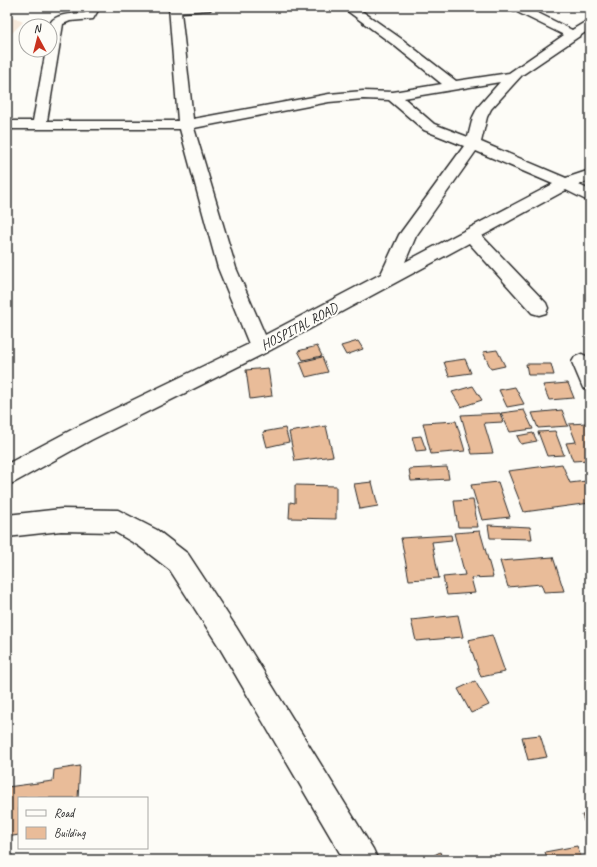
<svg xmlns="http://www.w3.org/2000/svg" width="597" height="867" font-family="Caveat,sans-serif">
	<rect width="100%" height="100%" fill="#fdfcf7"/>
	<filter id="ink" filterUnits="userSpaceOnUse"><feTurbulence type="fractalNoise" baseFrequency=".025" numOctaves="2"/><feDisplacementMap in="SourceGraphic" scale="8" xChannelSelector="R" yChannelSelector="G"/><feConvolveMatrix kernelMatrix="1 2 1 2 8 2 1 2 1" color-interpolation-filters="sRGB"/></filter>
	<g filter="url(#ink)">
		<path fill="#f7e9db" d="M 7,14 L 23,22 L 7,38 Z"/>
		<path fill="#e9bc99" stroke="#2b2b2b" d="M 358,341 L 363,349 L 346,355 L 341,346 Z
			M 317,346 L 322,356 L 303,360 L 298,351 Z
			M 497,350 L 505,366 L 491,369 L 483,352 Z
			M 322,357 L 328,372 L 306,377 L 300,362 Z
			M 465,359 L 471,373 L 449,376 L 444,362 Z
			M 526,364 L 551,364 L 554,375 L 528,375 Z
			M 268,368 L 272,396 L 250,399 L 246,370 Z
			M 568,383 L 574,398 L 549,400 L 543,385 Z
			M 473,386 L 482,400 L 461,407 L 452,392 Z
			M 515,387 L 524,404 L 507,407 L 499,390 Z
			M 524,410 L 533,429 L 510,432 L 501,413 Z
			M 562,410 L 568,426 L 538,428 L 532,413 Z
			M 500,413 L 503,422 L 484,423 L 493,453 L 472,454 L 461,415 Z
			M 456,421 L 465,451 L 431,454 L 423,423 Z
			M 587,423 L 590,429 L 590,460 L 573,461 L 566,443 L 576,442 L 569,424 Z
			M 326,426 L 333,456 L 295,461 L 289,432 Z
			M 285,428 L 289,442 L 267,447 L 263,432 Z
			M 555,431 L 564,455 L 547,456 L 538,432 Z
			M 533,433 L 537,441 L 521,444 L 517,436 Z
			M 421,436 L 426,450 L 416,451 L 412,437 Z
			M 562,464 L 570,483 L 586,481 L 590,489 L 590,503 L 524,512 L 508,471 Z
			M 447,467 L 449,479 L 411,481 L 409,469 Z
			M 372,482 L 378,506 L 360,509 L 354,484 Z
			M 498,482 L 510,517 L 482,520 L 471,485 Z
			M 295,485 L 336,486 L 336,519 L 289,518 L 290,502 L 295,503 Z
			M 473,500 L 478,527 L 458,527 L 454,501 Z
			M 488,525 L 530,527 L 532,539 L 490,538 Z
			M 480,531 L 493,577 L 471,578 L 475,593 L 447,595 L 443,577 L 465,575 L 454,533 Z
			M 451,535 L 452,540 L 432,542 L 439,578 L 409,580 L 401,538 Z
			M 553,557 L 564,591 L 544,592 L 541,584 L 508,587 L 500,561 Z
			M 458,615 L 463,637 L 416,641 L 411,620 Z
			M 492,635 L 505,672 L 481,677 L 468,640 Z
			M 475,681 L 489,705 L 471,713 L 458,689 Z
			M 540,735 L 547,757 L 528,760 L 522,737 Z
			M 80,766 L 78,798 L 19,798 L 19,835 L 7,837 L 7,787 L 53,781 L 54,770 Z
			M 590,814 L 590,839 L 582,815 Z
			M 577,846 L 582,860 L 548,860 L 545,852 Z
			M 440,852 L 443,860 L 425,860 Z"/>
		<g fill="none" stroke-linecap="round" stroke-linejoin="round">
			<defs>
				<path id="minor" d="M 88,7 L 100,7 L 93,19 L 70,21 L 63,24 L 47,121 L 178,121 L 169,7 L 212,7 L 210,10 L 181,12 L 193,119 L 329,94 L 363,91 L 393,92 L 442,84 L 395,46 L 342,7 L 356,7 L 403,40 L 456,81 L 509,73 L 564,35 L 513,10 L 511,7 L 526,7 L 572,30 L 590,19 L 590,29 L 522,75 L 491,109 L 487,117 L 481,142 L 566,178 L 590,170 L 590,180 L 579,185 L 590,190 L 590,202 L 566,190 L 482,236 L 546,303 L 548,308 L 546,313 L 539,315 L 532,313 L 469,243 L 267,352 L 91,440 L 15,482 L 7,485 L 7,464 L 75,428 L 249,344 L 218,268 L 180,129 L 7,129 L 7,121 L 33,121 L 46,50 L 50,50 L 51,22 C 57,13 75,14 85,13 ZM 500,82 L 478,107 L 473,117 L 468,137 L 434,124 L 404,98 ZM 363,99 L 389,100 L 424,130 L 464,146 L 399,235 L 381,274 L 265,335 L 236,268 L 194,128 L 329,102 ZM 476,151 L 553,184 L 405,262 L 416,236 Z
					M 582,354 L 590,358 L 590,390 L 583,388 L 572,362 L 575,357 Z
					M 61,509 L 118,510 L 157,530 L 188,554 L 236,627 L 373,849 L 378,860 L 344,860 L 218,645 L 170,570 L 139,546 L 115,532 L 61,531 L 7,537 L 7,515 Z"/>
			</defs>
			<use href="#minor" stroke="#2b2b2b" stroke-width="3"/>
			<use href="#minor" fill="#fdfcf7" fill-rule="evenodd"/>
		</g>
	</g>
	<g text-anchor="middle" stroke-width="4" stroke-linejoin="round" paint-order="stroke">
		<g font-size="14" fill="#2b2b2b" stroke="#fdfcf7">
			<text transform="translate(299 326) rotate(-28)" y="5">HOSPITAL ROAD</text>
		</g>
	</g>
	<rect width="597" height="867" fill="none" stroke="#fdfcf7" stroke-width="24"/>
	<rect x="12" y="12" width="573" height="843" fill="none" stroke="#2b2b2b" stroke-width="1.5" filter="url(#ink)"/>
	<rect x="18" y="797" width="130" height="52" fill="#fdfcf7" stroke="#a9a8a5"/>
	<rect x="26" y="810" width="20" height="6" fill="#fdfcf7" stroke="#a9a8a5"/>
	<text x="54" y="817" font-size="12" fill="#2b2b2b">Road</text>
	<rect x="26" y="827" width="20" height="12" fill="#e9bc99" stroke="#a9a8a5"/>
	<text x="54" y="837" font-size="12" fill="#2b2b2b">Building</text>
	<g transform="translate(38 38) rotate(353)"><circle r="19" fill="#fdfcf7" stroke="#a9a8a5"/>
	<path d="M0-3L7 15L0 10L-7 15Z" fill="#c8321e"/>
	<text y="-6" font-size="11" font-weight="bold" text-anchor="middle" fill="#2b2b2b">N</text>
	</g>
</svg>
